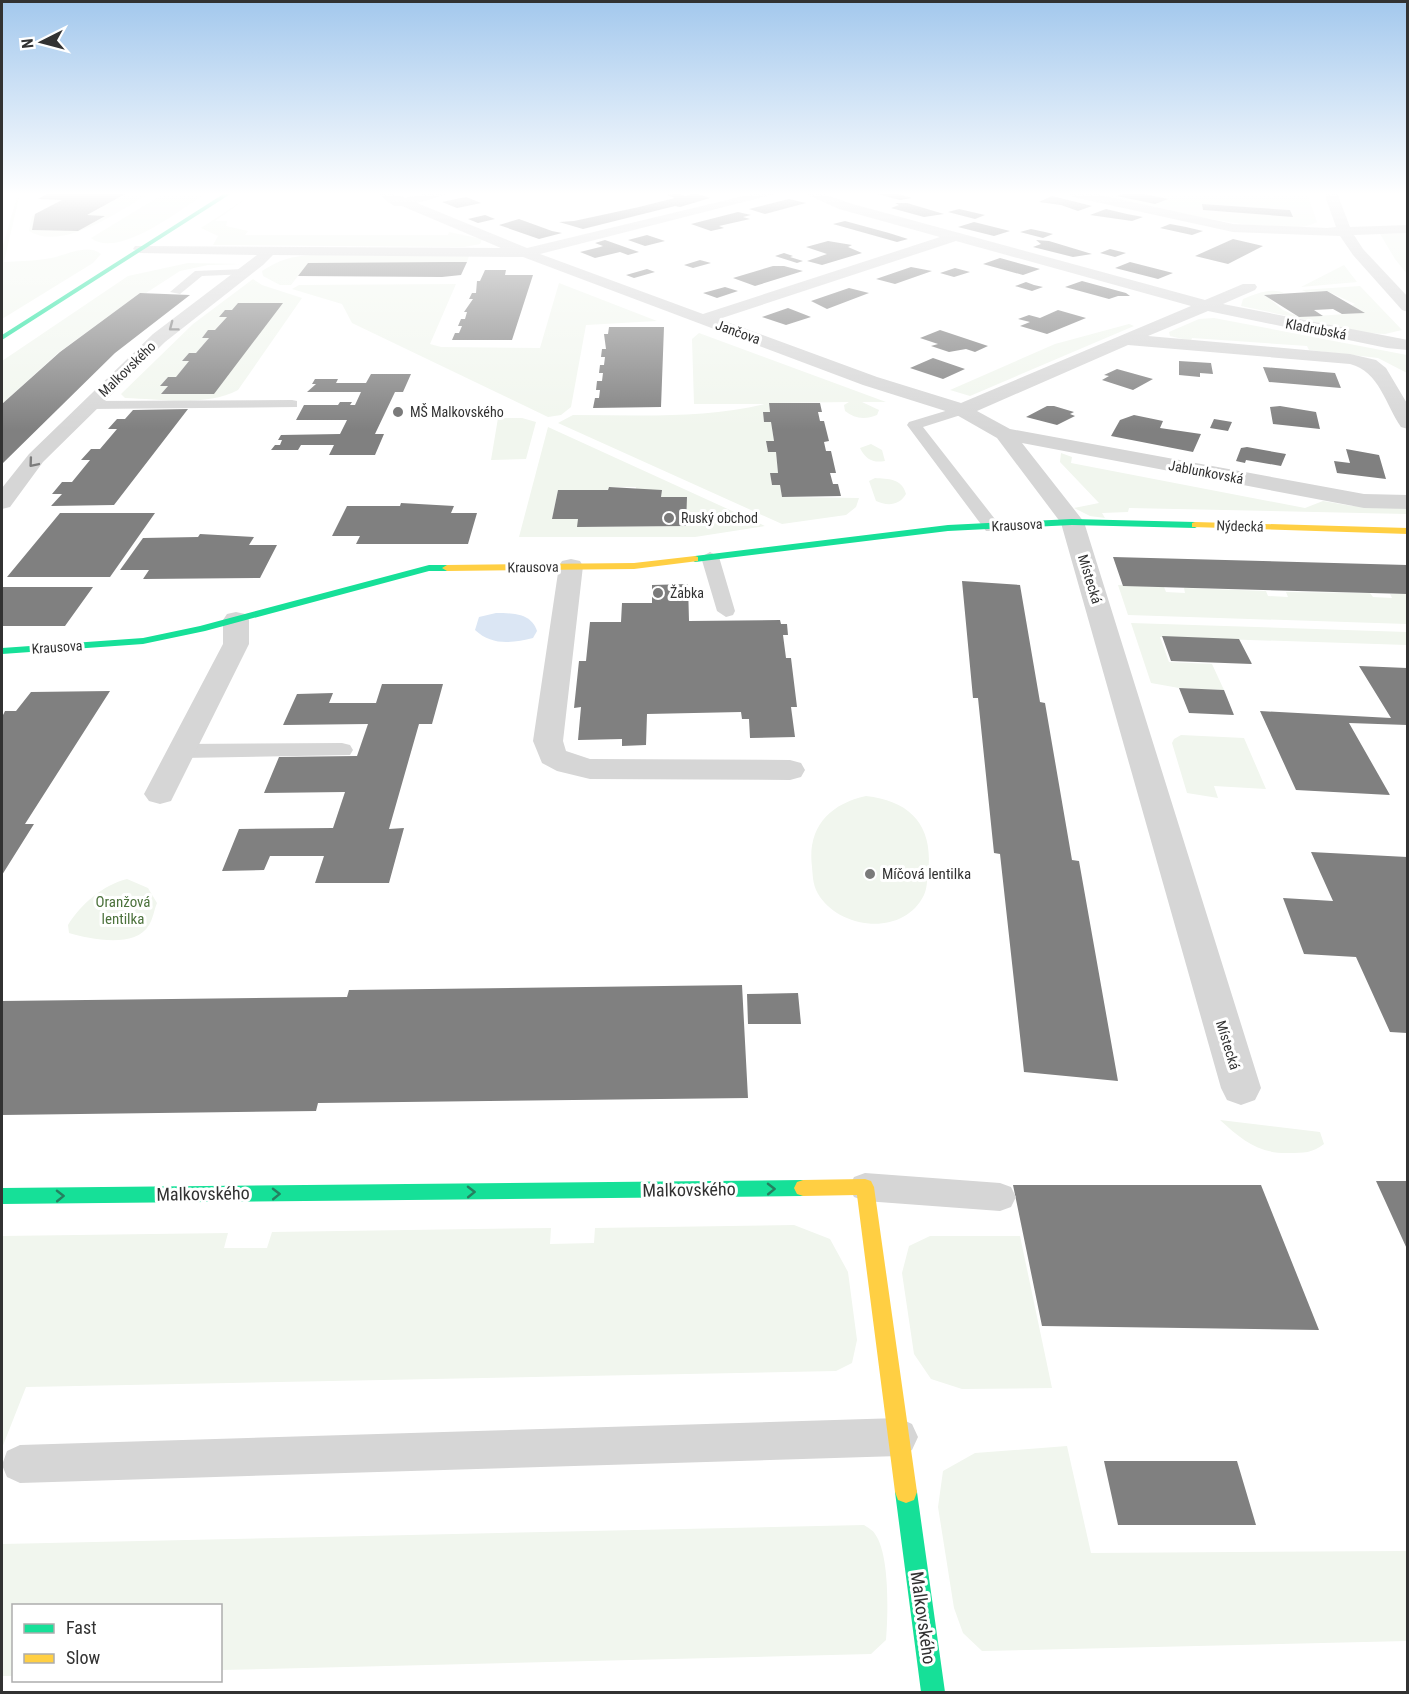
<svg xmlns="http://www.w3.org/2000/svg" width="1409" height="1694" font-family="'Roboto Condensed',sans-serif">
	<rect width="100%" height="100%" fill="#fff"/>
	<path fill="#f1f6ee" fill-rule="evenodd" d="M 18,193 L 20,193 L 4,262 C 21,261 40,261 56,257 C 69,253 90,244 101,254 L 93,263 L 2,319 L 2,249 Z
		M 127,193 L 150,193 C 121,210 63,252 29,231 L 32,216 L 36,214 L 32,230 L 78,231 L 104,216 L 88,215 Z
		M 165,193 L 207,193 C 182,208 118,260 91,238 Z
		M 254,193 L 215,221 L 227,221 L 226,226 L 248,231 L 245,235 L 448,235 L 449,232 L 482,239 L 480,244 L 464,247 L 213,245 L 218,236 L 201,228 Z
		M 1091,193 L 1125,193 L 1119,196 L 1155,204 L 1167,199 L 1140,193 L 1307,193 L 1317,222 C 1285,242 1133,202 1091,193 ZM 1202,204 L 1290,210 L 1292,216 L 1203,210 Z
		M 1407,233 L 1407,274 L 1395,259 L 1380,234 Z
		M 312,255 L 469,256 L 467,262 L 448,263 L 308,263 L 291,285 L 280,285 L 263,276 L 262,271 C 279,260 292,256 312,255 Z
		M 188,263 L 242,264 L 208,265 L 180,271 L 146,293 L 140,293 L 58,353 L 2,404 L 2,361 L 128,276 Z
		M 1344,265 L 1357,282 L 1301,287 Z
		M 253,279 L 262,285 L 302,298 L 238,390 C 206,407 161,399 125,398 L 121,394 L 193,324 ZM 225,310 L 232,310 L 214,394 L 162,394 L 168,386 L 161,385 L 168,377 L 176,377 L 189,361 L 182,361 L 189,353 L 196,353 L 209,338 L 202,338 L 208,331 L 215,330 L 227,317 Z
		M 559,283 L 657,321 L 586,325 L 571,407 L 561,415 L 548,417 L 352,323 L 342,304 L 292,289 L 299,285 L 456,284 L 430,344 L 441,347 L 540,348 Z
		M 1360,286 L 1402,330 L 1385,334 L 1368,333 L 1241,306 L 1243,299 C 1255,294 1272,287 1284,293 L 1265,295 L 1283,310 L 1299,317 L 1363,313 L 1352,305 L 1355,304 L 1327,291 L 1306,292 L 1302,290 Z
		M 1214,318 L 1407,355 L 1407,373 L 1378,358 L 1309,350 L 1307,346 L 1192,338 L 1191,341 L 1170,336 L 1169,332 L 1199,319 Z
		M 1129,324 L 1134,326 L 970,396 L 950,390 L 1055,344 Z
		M 699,333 L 886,402 L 862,402 L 879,410 L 877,415 C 865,420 855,419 845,411 L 844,405 L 849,402 L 769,403 L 770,412 L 763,412 L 764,422 L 771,422 L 774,441 L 766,442 L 768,452 L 776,452 L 778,473 L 770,473 L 772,485 L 780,485 L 782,497 L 859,498 L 856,507 L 846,515 L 782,524 L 558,423 L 573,415 C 637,415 703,419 765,404 L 694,404 L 692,339 Z
		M 498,418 L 522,418 L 536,422 L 526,459 L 491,460 Z
		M 548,427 L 765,526 L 695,537 L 519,537 ZM 609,487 L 636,487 L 636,490 L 661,497 L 686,497 L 686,526 L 578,527 L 578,519 L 552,519 L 558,490 L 608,490 Z
		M 871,444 L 882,450 L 885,461 C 873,463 866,460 860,448 Z
		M 1061,453 L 1072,457 L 1071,463 L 1305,508 L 1323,501 L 1352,506 L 1407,507 L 1407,514 L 1129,508 L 1128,512 L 1102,513 L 1105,518 L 1090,516 L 1074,508 L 1099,503 L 1060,462 Z
		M 875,478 C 888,479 902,478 906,494 C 899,506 887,506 876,501 L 869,481 Z
		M 1118,585 L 1164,587 L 1166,592 L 1185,593 L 1184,588 L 1266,591 L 1268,596 L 1288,597 L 1286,592 L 1370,593 L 1373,597 L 1392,598 L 1390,594 L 1407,594 L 1407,624 L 1128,615 Z
		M 1131,623 L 1407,632 L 1407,645 L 1160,637 L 1169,662 L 1212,664 L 1224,690 L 1179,688 L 1151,683 Z
		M 1181,735 L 1244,738 L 1266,789 L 1214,786 L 1218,798 L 1187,793 L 1172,743 L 1174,739 Z
		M 866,796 C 911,801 934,826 928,873 C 927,880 927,889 924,895 C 904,936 843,930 820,897 C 813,887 813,879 812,867 C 807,828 829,804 866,796 Z
		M 127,879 L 148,888 L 157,903 C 154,910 153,919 149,925 C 135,949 90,939 69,933 L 68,925 C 81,904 103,885 127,879 Z
		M 1220,1120 L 1320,1132 L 1324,1144 C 1312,1153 1304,1153 1289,1153 C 1259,1154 1242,1140 1220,1120 Z
		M 794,1225 L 830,1239 L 848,1272 L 857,1340 L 852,1363 L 836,1371 L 26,1387 L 2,1448 L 2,1236 L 228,1233 L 224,1248 L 267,1248 L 272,1232 L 551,1228 L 550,1244 L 594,1243 L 595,1228 Z
		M 930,1236 L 1020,1236 L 1052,1388 L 962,1389 L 931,1379 L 914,1354 L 902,1273 L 909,1246 Z
		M 1067,1446 L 1091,1553 L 1407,1551 L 1407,1641 L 982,1651 L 963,1633 L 954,1608 L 938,1507 L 943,1471 L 975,1453 Z
		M 864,1525 C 868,1528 873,1530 875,1534 C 890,1554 888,1616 886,1640 L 871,1654 L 221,1670 L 220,1606 L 14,1606 L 13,1676 L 2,1676 L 2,1544 Z"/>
	<path fill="#dbe6f4" d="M 496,613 C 513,613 531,613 537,631 L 533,638 C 512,643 492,646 475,630 L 479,617 Z"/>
	<path fill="#808080" d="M 49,193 L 127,193 L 87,215 L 105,216 L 78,231 L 32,230 L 35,214 L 62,200 L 38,199 Z
		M 677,193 L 685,196 L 695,193 L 710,198 L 680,207 L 675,206 L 583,229 L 559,222 L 574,221 L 639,207 L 675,198 L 667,195 Z
		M 895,193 L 912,198 L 900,200 L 877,194 Z
		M 1125,193 L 1140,193 L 1168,199 L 1155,204 L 1117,196 Z
		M 1052,196 L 1092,206 L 1078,211 L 1061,205 L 1039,202 Z
		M 466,197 L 481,203 L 457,208 L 442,202 Z
		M 789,199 L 806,203 L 765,214 L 749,209 Z
		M 895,203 L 907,203 L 944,214 L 924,217 L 891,208 L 899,205 Z
		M 1202,204 L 1290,210 L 1293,217 L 1203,210 Z
		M 959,209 L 985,215 L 975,219 L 948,212 Z
		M 1106,209 L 1127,214 L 1143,217 L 1132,221 L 1090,215 Z
		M 738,212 L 751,215 L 743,217 L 750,219 L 719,226 L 724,228 L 711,231 L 691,224 Z
		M 485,215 L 495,219 L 478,223 L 468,219 Z
		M 519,219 L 552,231 L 562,233 L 539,239 L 499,225 Z
		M 845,221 L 889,233 L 908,239 L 897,242 L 833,224 Z
		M 974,222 L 1010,231 L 994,236 L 958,227 Z
		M 1170,224 L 1186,227 L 1203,231 L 1192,235 L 1160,228 Z
		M 1031,229 L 1045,232 L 1053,234 L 1043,238 L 1020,232 Z
		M 647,235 L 665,241 L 645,246 L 628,240 Z
		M 1233,239 L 1263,246 L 1228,264 L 1195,256 Z
		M 605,240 L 639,252 L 628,255 L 620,252 L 595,258 L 580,252 L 600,247 L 603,246 L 595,243 Z
		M 1036,240 L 1049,241 L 1092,254 L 1073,257 L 1033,247 L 1041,244 Z
		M 828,241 L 852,245 L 848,247 L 862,253 L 822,265 L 807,261 L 827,254 L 806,247 Z
		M 1110,249 L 1126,253 L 1115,257 L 1100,253 Z
		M 784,253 L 793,256 L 790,257 L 803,261 L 797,263 L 775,256 Z
		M 1000,258 L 1040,269 L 1023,275 L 983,264 Z
		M 700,260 L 711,263 L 693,268 L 684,265 Z
		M 448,262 L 467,262 L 461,275 L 442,277 L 298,276 L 308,263 Z
		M 1130,262 L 1173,273 L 1158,279 L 1115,268 Z
		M 773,266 L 784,266 L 803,271 L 755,286 L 733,278 Z
		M 911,267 L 932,271 L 895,284 L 876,279 Z
		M 955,268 L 970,272 L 954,277 L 940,273 Z
		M 647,269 L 655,272 L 634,278 L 626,275 Z
		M 485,270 L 506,270 L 505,275 L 533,275 L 512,340 L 452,340 L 455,333 L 459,333 L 462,326 L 458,326 L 461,319 L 465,319 L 467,312 L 464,312 L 473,299 L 469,299 L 472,293 L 476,293 L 477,281 L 480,281 Z
		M 1082,281 L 1126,293 L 1130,296 L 1118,296 L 1109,299 L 1065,287 Z
		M 1026,282 L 1034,285 L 1043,287 L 1032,291 L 1015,286 Z
		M 725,287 L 738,291 L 717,298 L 703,293 Z
		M 849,288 L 869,293 L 827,309 L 811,301 Z
		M 1327,291 L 1365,313 L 1342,314 L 1333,309 L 1314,310 L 1323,316 L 1299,317 L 1264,295 Z
		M 140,293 L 190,295 L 115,353 L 2,464 L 2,404 L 60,352 Z
		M 238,303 L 283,303 L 214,394 L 161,394 L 168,386 L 160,386 L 168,377 L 176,377 L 189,361 L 182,361 L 189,353 L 196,353 L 209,338 L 202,338 L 208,330 L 215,330 L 227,317 L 219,317 L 225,310 L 232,310 Z
		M 788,308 L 811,317 L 786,325 L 762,317 Z
		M 1058,310 L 1086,318 L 1047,334 L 1020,326 L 1030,322 L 1018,319 L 1029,315 L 1040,318 Z
		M 609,327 L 664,327 L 661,407 L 593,408 L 595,398 L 599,398 L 600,390 L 596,390 L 597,381 L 602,381 L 603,373 L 599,373 L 600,365 L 604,365 L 605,357 L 601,357 L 602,349 L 606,349 L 604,334 L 608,334 Z
		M 940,330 L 988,346 L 975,352 L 966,349 L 949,352 L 931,346 L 938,344 L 920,338 Z
		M 933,358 L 965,369 L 943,379 L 910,368 Z
		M 1179,361 L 1211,363 L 1213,374 L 1200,373 L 1200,377 L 1179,375 Z
		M 1263,367 L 1335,373 L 1341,388 L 1269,382 Z
		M 1117,369 L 1153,379 L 1133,390 L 1102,380 L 1109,376 L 1104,375 Z
		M 371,374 L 411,374 L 403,392 L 395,392 L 375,434 L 384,434 L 375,455 L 329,455 L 334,445 L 301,445 L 298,450 L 271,450 L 275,445 L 280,445 L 282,440 L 278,440 L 281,435 L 340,434 L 347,420 L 296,420 L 304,405 L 338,405 L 340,402 L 352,402 L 350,405 L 355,405 L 361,392 L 307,392 L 316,384 L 312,384 L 315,379 L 338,379 L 336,383 L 366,383 Z
		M 769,403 L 820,403 L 822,412 L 818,412 L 820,421 L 824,421 L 829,441 L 824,442 L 826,451 L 831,451 L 836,473 L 830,473 L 833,484 L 838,484 L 841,496 L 782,497 L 780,485 L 772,485 L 770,473 L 778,473 L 776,452 L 768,452 L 766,441 L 774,441 L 771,422 L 764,422 L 763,412 L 770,412 Z
		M 1047,406 L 1054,406 L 1074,412 L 1070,414 L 1075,416 L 1057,425 L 1026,417 Z
		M 1280,406 L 1316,412 L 1320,429 L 1273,424 L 1270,407 Z
		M 188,409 L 114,505 L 51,506 L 62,494 L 52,494 L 62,482 L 72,482 L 90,460 L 81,460 L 91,449 L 100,449 L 117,429 L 108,429 L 117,419 L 125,419 L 133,410 Z
		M 1134,415 L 1163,421 L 1160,428 L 1201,434 L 1193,452 L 1111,436 L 1120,420 Z
		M 1214,419 L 1232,422 L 1228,431 L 1210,428 Z
		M 1241,448 L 1247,447 L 1286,454 L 1281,466 L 1246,460 L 1245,463 L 1236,461 Z
		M 1346,449 L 1379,455 L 1386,479 L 1337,473 L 1334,461 L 1350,463 Z
		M 609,487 L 662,490 L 661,497 L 687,497 L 686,526 L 577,527 L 578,519 L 552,519 L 558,490 L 608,490 Z
		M 401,503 L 454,506 L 451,513 L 477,513 L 468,544 L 356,544 L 360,536 L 332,536 L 347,506 L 400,506 Z
		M 60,513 L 155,513 L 110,577 L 7,577 Z
		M 200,534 L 254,537 L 249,545 L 277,545 L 260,578 L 143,579 L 149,570 L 120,570 L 143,538 L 198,537 Z
		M 1113,557 L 1407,565 L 1407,594 L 1123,586 Z
		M 962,581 L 1020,585 L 1040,702 L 1045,703 L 1072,860 L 1079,861 L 1118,1081 L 1024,1072 L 1000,854 L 994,853 L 978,698 L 973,698 Z
		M 688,584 L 689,621 L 780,620 L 781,624 L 787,624 L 788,635 L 783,635 L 786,658 L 791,658 L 797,707 L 791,707 L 795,737 L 750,738 L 749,719 L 742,719 L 741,712 L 647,714 L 646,745 L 622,746 L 622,739 L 578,740 L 581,707 L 574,708 L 579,661 L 586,661 L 590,622 L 621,622 L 622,603 L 652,603 L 652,585 Z
		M 2,587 L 93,587 L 65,626 L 2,626 Z
		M 1162,636 L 1239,639 L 1252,664 L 1171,661 Z
		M 1359,666 L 1407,668 L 1407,725 L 1349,723 L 1390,795 L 1296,790 L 1260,711 L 1391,718 Z
		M 382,684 L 443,684 L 432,724 L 419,724 L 389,829 L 404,828 L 389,883 L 315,883 L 324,856 L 270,856 L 264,870 L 222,871 L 239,829 L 333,828 L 345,792 L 264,793 L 279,757 L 357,756 L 368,724 L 283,725 L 297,694 L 333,693 L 329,703 L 376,703 Z
		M 1179,688 L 1224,690 L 1234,715 L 1189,713 Z
		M 110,691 L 25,824 L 34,824 L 2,875 L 2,717 L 5,711 L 16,711 L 31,692 Z
		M 1311,852 L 1407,857 L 1407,1033 L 1390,1032 L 1356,957 L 1304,954 L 1283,898 L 1333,901 Z
		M 742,985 L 748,1098 L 318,1103 L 316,1111 L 2,1115 L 2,1001 L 347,997 L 349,990 Z
		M 798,993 L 801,1024 L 748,1024 L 747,994 Z
		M 1376,1181 L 1407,1181 L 1407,1249 Z
		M 1013,1185 L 1261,1185 L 1319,1330 L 1042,1326 Z
		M 1104,1461 L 1237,1461 L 1256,1525 L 1118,1525 Z"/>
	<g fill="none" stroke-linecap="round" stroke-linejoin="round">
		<path fill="#d6d6d6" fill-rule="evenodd" d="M 245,269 L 251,272 L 249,274 L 202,276 L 180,294 L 170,292 L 195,271 Z
			M 292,400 L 297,401 L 297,407 L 90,409 L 83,405 L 90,401 Z
			M 962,406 L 969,410 L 967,413 L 923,427 L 998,523 L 1000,527 L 998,531 L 986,531 L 907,425 L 909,422 Z
			M 710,552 L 719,557 L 735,611 L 733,615 L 726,617 L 717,611 L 701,557 Z
			M 342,743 L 350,745 L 353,750 L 350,755 L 182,758 L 174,756 L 171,751 L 174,746 L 182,744 Z
			M 865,1173 L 1000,1183 L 1011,1187 L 1016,1197 L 1011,1207 L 1000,1211 L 865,1201 L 854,1197 L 849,1187 L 854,1177 Z
			M 899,1418 L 912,1424 L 918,1437 L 912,1450 L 899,1456 L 20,1483 L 7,1477 L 2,1465 L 7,1451 L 20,1445 Z"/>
		<path fill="#d6d6d6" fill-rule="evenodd" d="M 376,193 L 393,193 L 405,198 L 427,193 L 452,193 L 417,203 L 527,248 L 756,193 L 779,193 L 540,254 L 703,314 L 940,237 L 839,209 L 803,193 L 821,193 L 849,203 L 1205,300 L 1243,284 L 1255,284 L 1257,287 L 1255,290 L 1223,304 L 1408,340 L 1408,350 L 1387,348 L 1208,311 L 1148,336 L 1350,354 L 1376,360 L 1386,368 L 1408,405 L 1408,429 L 1401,427 C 1385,404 1380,372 1350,364 L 1128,345 L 977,411 L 1010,429 L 1364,494 L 1408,495 L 1408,509 L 1364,508 L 1022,443 L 1084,522 L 1261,1088 L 1255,1100 L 1241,1105 L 1227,1100 L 1221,1088 L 1061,523 L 997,438 L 955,414 L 863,385 L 523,257 L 273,255 L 263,265 L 165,342 L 43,462 L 10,507 L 2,509 L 2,488 L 29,454 L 153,334 L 257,255 L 140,253 L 133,249 L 135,246 L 501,248 L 402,206 L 394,206 ZM 956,241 L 1191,306 L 961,403 L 877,377 L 719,319 Z
			M 1067,193 L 1091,193 L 1233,224 L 1327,228 L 1336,227 L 1324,193 L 1337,193 L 1350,227 L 1408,225 L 1408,233 L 1354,235 L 1363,249 L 1408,297 L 1408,312 L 1402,310 L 1353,255 L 1340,236 L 1233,232 L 1073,197 Z
			M 571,559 L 580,561 L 583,566 L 563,741 L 566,751 L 590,759 L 790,760 L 801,763 L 805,770 L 801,777 L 790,780 L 590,779 L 557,771 L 542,763 L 533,741 L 559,566 L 562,561 Z
			M 236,612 L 245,614 L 249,620 L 249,644 L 171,801 L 160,804 L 149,801 L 144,794 L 223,644 L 223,620 L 227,614 Z"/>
		<path fill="#16e098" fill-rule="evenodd" d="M 225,193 L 232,193 L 2,340 L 2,335 Z
			M 1072,519 L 1195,522 L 1200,525 L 1195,528 L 1072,525 L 948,531 L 695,562 L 690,559 L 695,556 L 948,525 Z
			M 429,565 L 447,565 L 452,568 L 447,571 L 429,571 L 205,631 L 143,644 L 2,654 L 2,648 L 143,638 L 200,626 Z
			M 803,1180 L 809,1182 L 812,1188 L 809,1194 L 803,1196 L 2,1204 L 2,1188 Z
			M 906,1481 L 914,1484 L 917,1492 L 945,1692 L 921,1692 L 895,1492 L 898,1484 Z"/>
		<path fill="#ffcf43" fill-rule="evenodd" d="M 1195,522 L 1408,528 L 1408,534 L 1192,527 L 1192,523 Z
			M 695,556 L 698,557 L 698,561 L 634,569 L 447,571 L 442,568 L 447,565 L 634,563 Z
			M 865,1179 L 871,1181 L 874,1187 L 917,1492 L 914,1500 L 906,1503 L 898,1500 L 895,1492 L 857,1195 L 803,1196 L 797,1194 L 794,1188 L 797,1182 L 803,1180 Z"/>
	</g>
	<defs><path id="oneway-chevron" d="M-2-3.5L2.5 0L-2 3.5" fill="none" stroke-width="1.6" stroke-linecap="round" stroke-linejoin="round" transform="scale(1.5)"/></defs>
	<g stroke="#7c7c7c">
		<use href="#oneway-chevron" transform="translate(173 327) rotate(143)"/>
		<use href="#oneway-chevron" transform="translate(33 463) rotate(130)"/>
	</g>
	<g stroke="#258060">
		<use href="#oneway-chevron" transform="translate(771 1189) rotate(-1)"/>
		<use href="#oneway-chevron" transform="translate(471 1192) rotate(-1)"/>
		<use href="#oneway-chevron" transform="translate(276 1194) rotate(-1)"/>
		<use href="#oneway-chevron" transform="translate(60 1196) rotate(-1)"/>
	</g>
	<linearGradient id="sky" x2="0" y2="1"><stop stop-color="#a3c8ed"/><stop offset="0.45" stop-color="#fff"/><stop offset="1" stop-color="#fff" stop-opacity="0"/></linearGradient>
	<rect width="1409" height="430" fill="url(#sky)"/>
	<g fill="#7a7a7a" stroke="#fff" stroke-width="2">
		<circle cx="398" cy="412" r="6"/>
		<circle cx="669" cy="518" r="6"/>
		<circle cx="658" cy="593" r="6"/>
		<circle cx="870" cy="874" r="6"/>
	</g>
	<g text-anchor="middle" stroke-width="6" stroke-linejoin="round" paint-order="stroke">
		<g font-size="14" fill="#323232" stroke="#fff">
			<text transform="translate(1316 329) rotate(11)" y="5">Kladrubská</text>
			<text transform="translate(738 332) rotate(20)" y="5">Jančova</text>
			<text transform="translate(127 369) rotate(-44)" y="5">Malkovského</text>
			<text transform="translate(1206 472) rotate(11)" y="5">Jablunkovská</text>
			<text transform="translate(1017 525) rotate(-3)" y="5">Krausova</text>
			<text transform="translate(1240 526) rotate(2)" y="5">Nýdecká</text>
			<text transform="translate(533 567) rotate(-1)" y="5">Krausova</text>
			<text transform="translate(1090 579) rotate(73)" y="5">Místecká</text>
			<text transform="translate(57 647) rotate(-4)" y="5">Krausova</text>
			<text transform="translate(1228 1045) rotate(73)" y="5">Místecká</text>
		</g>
		<g font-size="14" fill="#323232" stroke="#fff" text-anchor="start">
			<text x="410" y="417">MŠ Malkovského</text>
			<text x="681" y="523">Ruský obchod</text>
			<text x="670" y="598">Žabka</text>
		</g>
		<g font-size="15" fill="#323232" stroke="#fff" text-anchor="start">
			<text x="882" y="879">Míčová lentilka</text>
		</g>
		<g font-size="15" fill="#4c723c" stroke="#fff">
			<text x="123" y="907">Oranžová<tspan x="123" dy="17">lentilka</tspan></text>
		</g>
		<g font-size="18" fill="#323232" stroke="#fff">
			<text transform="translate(689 1190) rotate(-1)" y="6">Malkovského</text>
			<text transform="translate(203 1194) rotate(-1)" y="6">Malkovského</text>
			<text transform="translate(923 1618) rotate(82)" y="6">Malkovského</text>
		</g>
	</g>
	<rect width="1409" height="1694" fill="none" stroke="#323232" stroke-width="6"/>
	<rect x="12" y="1604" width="210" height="78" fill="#ffffff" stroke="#adadad" stroke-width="1.5"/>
	<rect x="24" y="1624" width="30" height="9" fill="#16e098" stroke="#adadad" stroke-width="1.5"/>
	<text x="66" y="1634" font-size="18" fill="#323232">Fast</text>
	<rect x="24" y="1654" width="30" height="9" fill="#ffcf43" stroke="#adadad" stroke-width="1.5"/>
	<text x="66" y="1664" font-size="18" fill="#323232">Slow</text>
	<g transform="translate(42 42) rotate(264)" stroke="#ffffff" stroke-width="4.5" paint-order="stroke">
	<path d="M0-4.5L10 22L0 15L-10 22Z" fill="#323232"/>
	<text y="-9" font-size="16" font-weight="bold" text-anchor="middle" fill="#323232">N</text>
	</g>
</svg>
